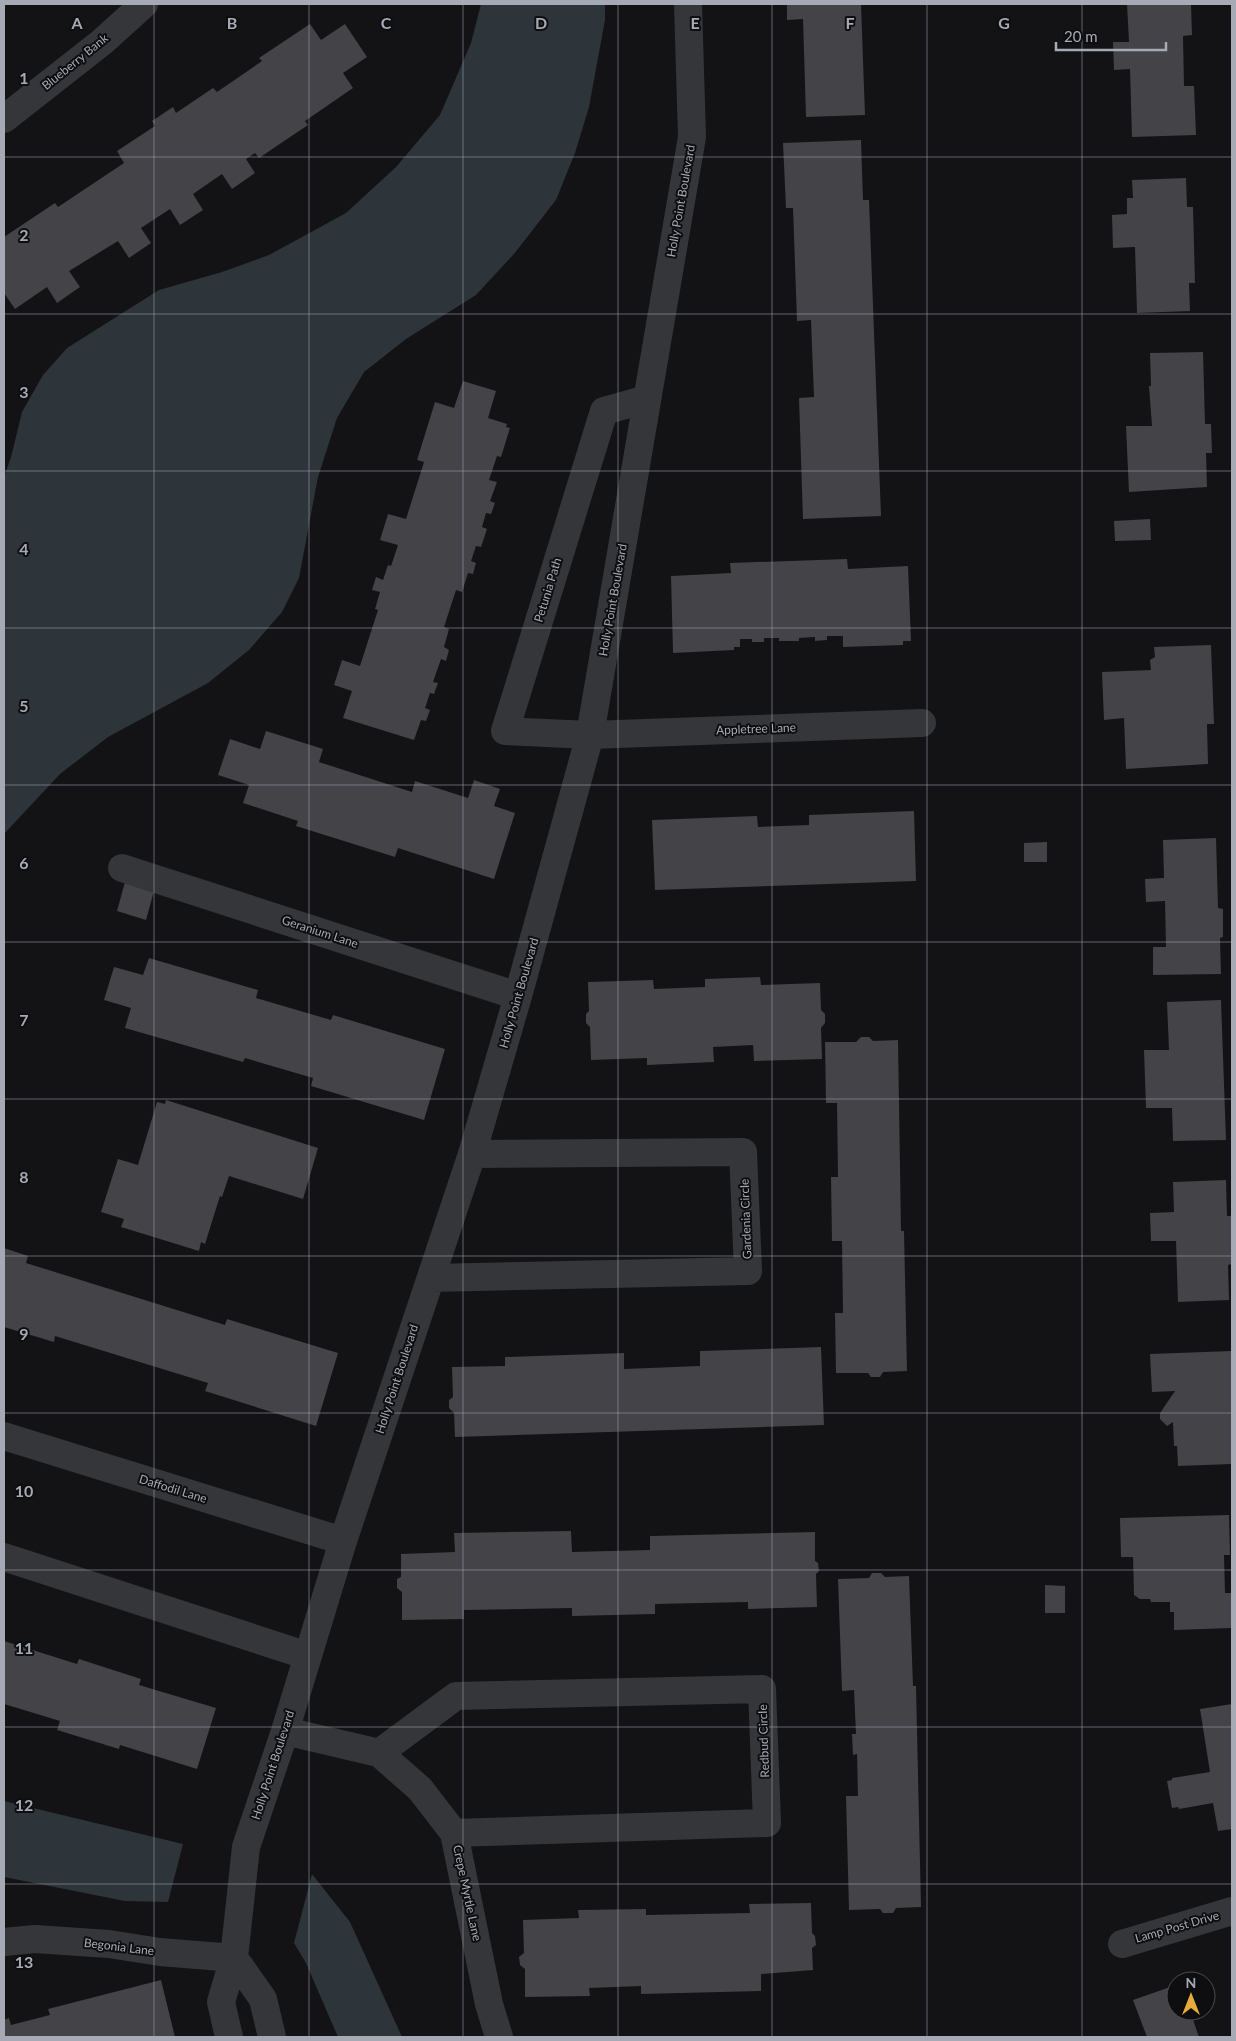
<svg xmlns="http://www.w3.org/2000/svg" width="1236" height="2041" font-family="Lato,sans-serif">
	<rect width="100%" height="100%" fill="#131315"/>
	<path fill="#2d343a" d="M 481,4 L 605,4 L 605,20 L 589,107 L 575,153 L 556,200 L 514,254 L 476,295 L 406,339 L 364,372 L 337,418 L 318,477 L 299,578 L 282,612 L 249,650 L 208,683 L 108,737 L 60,774 L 4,834 L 4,477 L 11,457 L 22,412 L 43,375 L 67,348 L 159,290 L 222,272 L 269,255 L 346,213 L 396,167 L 440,115 L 471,43 Z
		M 4,1801 L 183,1844 L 168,1902 L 125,1901 L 4,1877 Z
		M 312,1874 L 350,1922 L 402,2037 L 338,2037 L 306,1963 L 294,1943 Z"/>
	<path fill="#434348" d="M 787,4 L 861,4 L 865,115 L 806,117 L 803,19 L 787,20 Z
		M 1127,4 L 1191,4 L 1192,35 L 1183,36 L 1184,86 L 1194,86 L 1196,135 L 1132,137 L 1130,69 L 1114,70 L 1113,42 L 1129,42 Z
		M 310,24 L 321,40 L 345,24 L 367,57 L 343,73 L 353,88 L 305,121 L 308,125 L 259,158 L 255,153 L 246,159 L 255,173 L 232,189 L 222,174 L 193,194 L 203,210 L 180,225 L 170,209 L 141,228 L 151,243 L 129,258 L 118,241 L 69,271 L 80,287 L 57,303 L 47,287 L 15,309 L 4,293 L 4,237 L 55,203 L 58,207 L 124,163 L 117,151 L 155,126 L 152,121 L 173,107 L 176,113 L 213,88 L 217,92 L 262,61 L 259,58 Z
		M 861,140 L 863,200 L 869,200 L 881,516 L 803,519 L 799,398 L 814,397 L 811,320 L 797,321 L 793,208 L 786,208 L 783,143 Z
		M 1186,178 L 1187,207 L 1193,207 L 1195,283 L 1189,283 L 1190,311 L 1137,313 L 1135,247 L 1113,248 L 1112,215 L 1127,214 L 1127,198 L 1133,198 L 1132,180 Z
		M 1203,352 L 1205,424 L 1211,424 L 1212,453 L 1206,453 L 1207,487 L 1129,492 L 1126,426 L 1152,426 L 1149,386 L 1151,386 L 1150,353 Z
		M 463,381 L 496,391 L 488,418 L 507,424 L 506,427 L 510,428 L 501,457 L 497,456 L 489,480 L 497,482 L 490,501 L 495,503 L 491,514 L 486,513 L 482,527 L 487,529 L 481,547 L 476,546 L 471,561 L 476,563 L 473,574 L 468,573 L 462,592 L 456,590 L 444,627 L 449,629 L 444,647 L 449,650 L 446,661 L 441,659 L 433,682 L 438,683 L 434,694 L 430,693 L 425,708 L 430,710 L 426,721 L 421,720 L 414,740 L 343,718 L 352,691 L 334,685 L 342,660 L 360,666 L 378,610 L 375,609 L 380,592 L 372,590 L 376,577 L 383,580 L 388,565 L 391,566 L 398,545 L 380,540 L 388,514 L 406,519 L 424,462 L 417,460 L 435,402 L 454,408 Z
		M 1150,519 L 1151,540 L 1115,541 L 1114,521 Z
		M 847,559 L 848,569 L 908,566 L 911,641 L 903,641 L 903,645 L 843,647 L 843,636 L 827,636 L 827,640 L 815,641 L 815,637 L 799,638 L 799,641 L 779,641 L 779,638 L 764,638 L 764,642 L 752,642 L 752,639 L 740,639 L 740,647 L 734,647 L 734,650 L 673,653 L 671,576 L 731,573 L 730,563 Z
		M 1211,645 L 1214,724 L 1207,724 L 1208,764 L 1126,769 L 1124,718 L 1104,720 L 1102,672 L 1151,670 L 1150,660 L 1155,657 L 1154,647 Z
		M 266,731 L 323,749 L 319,762 L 412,792 L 415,781 L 468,798 L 474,780 L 500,789 L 494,806 L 515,813 L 494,879 L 398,848 L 395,857 L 296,826 L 298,821 L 243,803 L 249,785 L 218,775 L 230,739 L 260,749 Z
		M 914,811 L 916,881 L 655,890 L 652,820 L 757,816 L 758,827 L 809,825 L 809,815 Z
		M 1216,838 L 1218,908 L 1223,909 L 1223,937 L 1220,938 L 1221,974 L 1153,975 L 1153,947 L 1166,947 L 1165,901 L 1146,902 L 1145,879 L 1164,878 L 1163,840 Z
		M 1047,842 L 1047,862 L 1024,862 L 1024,843 Z
		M 125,882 L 154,891 L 146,920 L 117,911 Z
		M 149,958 L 258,990 L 256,998 L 331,1020 L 333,1015 L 445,1049 L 424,1120 L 311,1086 L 313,1078 L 245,1058 L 243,1062 L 125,1028 L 131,1008 L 104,1000 L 114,967 L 143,975 Z
		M 760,977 L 761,985 L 820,983 L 821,1010 L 825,1014 L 825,1023 L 821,1028 L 822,1059 L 754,1061 L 753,1045 L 713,1047 L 714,1062 L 647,1065 L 647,1058 L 591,1060 L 590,1027 L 586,1023 L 586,1014 L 589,1011 L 588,982 L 653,980 L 654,989 L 705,987 L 705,979 Z
		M 1221,1000 L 1226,1140 L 1173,1141 L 1172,1108 L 1146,1108 L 1144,1050 L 1169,1050 L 1167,1002 Z
		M 861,1037 L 869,1037 L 873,1041 L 898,1040 L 901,1231 L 904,1231 L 907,1371 L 883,1372 L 880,1377 L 871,1377 L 868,1373 L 836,1373 L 835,1313 L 843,1313 L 842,1241 L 832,1241 L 831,1177 L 838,1177 L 837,1103 L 826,1103 L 825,1042 L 856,1042 Z
		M 166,1100 L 318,1148 L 303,1199 L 229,1176 L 222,1197 L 220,1196 L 205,1244 L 201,1242 L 199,1251 L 121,1227 L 124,1219 L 101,1212 L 118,1159 L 138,1165 L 157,1102 L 165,1104 Z
		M 1226,1180 L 1227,1216 L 1232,1216 L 1232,1264 L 1228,1265 L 1229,1300 L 1178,1302 L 1176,1241 L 1151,1241 L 1150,1213 L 1174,1212 L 1173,1182 Z
		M 4,1248 L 28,1256 L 26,1263 L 225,1325 L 227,1319 L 338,1353 L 316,1426 L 205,1391 L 208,1383 L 55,1336 L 54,1342 L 4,1327 Z
		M 821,1347 L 824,1425 L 455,1437 L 454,1413 L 449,1408 L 449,1400 L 453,1397 L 452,1367 L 505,1366 L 505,1357 L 624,1353 L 624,1369 L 700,1366 L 700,1351 Z
		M 1231,1351 L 1232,1464 L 1178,1466 L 1177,1446 L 1174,1446 L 1173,1422 L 1167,1426 L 1160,1419 L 1160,1413 L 1175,1391 L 1152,1392 L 1150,1354 Z
		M 1229,1515 L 1230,1555 L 1224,1555 L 1225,1593 L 1232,1593 L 1232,1628 L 1174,1630 L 1174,1612 L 1170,1612 L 1170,1602 L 1151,1602 L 1150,1599 L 1140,1599 L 1134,1595 L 1133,1557 L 1121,1557 L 1120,1518 Z
		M 571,1531 L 572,1552 L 650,1550 L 650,1536 L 815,1532 L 815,1561 L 818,1563 L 819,1571 L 816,1574 L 817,1607 L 748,1609 L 748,1602 L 655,1604 L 655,1614 L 572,1616 L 572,1608 L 464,1610 L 464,1619 L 402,1620 L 402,1592 L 397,1588 L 397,1579 L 401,1577 L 401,1554 L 455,1552 L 454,1533 Z
		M 872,1573 L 881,1573 L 885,1577 L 909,1576 L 913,1686 L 916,1686 L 921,1907 L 896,1908 L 893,1913 L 883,1913 L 880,1909 L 849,1910 L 846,1796 L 858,1796 L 857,1754 L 853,1755 L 852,1734 L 856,1734 L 854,1690 L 842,1691 L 838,1579 L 869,1578 Z
		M 1045,1585 L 1065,1586 L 1065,1613 L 1045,1613 Z
		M 4,1641 L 77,1664 L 79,1659 L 141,1679 L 139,1685 L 216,1708 L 197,1769 L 120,1745 L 119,1749 L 57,1730 L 60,1721 L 4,1704 Z
		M 1232,1704 L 1232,1829 L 1218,1831 L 1213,1803 L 1179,1809 L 1178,1807 L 1172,1808 L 1167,1781 L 1172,1780 L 1172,1778 L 1210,1772 L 1200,1709 Z
		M 811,1903 L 812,1933 L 815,1936 L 816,1945 L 812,1948 L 813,1970 L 761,1974 L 761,1991 L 641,1994 L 641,1986 L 589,1988 L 590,1996 L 525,1997 L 525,1969 L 520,1965 L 519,1957 L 524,1953 L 523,1920 L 579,1918 L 578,1910 L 646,1909 L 646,1915 L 750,1913 L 749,1904 Z
		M 161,1980 L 175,2037 L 4,2037 L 4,2020 L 9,2018 L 11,2025 L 50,2015 L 48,2009 Z
		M 1176,1985 L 1176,2011 L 1190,2011 L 1199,2037 L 1147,2037 L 1133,2000 Z"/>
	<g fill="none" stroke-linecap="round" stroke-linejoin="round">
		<path stroke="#35363a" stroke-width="28" d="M 4,119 L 102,42 L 144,4
			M 647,399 L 604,411 L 505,731 L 590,735 L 922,723
			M 122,868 L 518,996
			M 431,1278 L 748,1271 L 743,1152 L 472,1154
			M 4,1436 L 343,1541
			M 4,1557 L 308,1656
			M 285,1731 L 379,1753 L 420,1789 L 454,1833 L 489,2004 L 499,2037
			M 379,1753 L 456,1696 L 762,1689 L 767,1823 L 454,1833
			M 4,1942 L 35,1939 L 109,1944 L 160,1952 L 234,1958
			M 1122,1944 L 1232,1911
			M 234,1958 L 263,1999 L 272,2037
			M 229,2037 L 221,2002 L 234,1958 L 246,1847 L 285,1731 L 343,1541 L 472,1154 L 518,996 L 590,735 L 692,137 L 688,4"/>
	</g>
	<path fill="none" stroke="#a6aab5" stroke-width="1" stroke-opacity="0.55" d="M 154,4 L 154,2037M 309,4 L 309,2037M 463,4 L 463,2037M 618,4 L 618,2037M 772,4 L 772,2037M 927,4 L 927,2037M 1082,4 L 1082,2037M 4,157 L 1232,157M 4,314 L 1232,314M 4,471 L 1232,471M 4,628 L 1232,628M 4,785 L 1232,785M 4,942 L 1232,942M 4,1099 L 1232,1099M 4,1256 L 1232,1256M 4,1413 L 1232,1413M 4,1570 L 1232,1570M 4,1727 L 1232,1727M 4,1884 L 1232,1884"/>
	<g text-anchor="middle" stroke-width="4" stroke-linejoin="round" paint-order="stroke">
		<g font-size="12" fill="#a6aab5" stroke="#0e0e10">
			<text transform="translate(75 62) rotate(-39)" y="4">Blueberry Bank</text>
			<text transform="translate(681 201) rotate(-80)" y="4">Holly Point Boulevard</text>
			<text transform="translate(548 590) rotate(-73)" y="4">Petunia Path</text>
			<text transform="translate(613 600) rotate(-80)" y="4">Holly Point Boulevard</text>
			<text transform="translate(756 729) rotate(-2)" y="4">Appletree Lane</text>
			<text transform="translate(320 932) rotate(18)" y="4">Geranium Lane</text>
			<text transform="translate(519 993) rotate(-74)" y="4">Holly Point Boulevard</text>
			<text transform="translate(746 1219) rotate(-92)" y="4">Gardenia Circle</text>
			<text transform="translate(397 1379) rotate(-72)" y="4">Holly Point Boulevard</text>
			<text transform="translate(173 1489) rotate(17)" y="4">Daffodil Lane</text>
			<text transform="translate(764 1741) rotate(-92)" y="4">Redbud Circle</text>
			<text transform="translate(273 1765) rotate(-72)" y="4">Holly Point Boulevard</text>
			<text transform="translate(467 1893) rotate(78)" y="4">Crepe Myrtle Lane</text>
			<text transform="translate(1177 1927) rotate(-16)" y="4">Lamp Post Drive</text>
			<text transform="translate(119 1947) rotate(7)" y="4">Begonia Lane</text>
		</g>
	</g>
	<g font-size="16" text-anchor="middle" font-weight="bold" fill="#a6aab5" stroke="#0e0e10" stroke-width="4" stroke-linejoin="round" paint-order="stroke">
		<text x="77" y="29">A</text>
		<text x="232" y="29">B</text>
		<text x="386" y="29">C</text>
		<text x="541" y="29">D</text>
		<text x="695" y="29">E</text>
		<text x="850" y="29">F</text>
		<text x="1004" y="29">G</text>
		<text x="24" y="84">1</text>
		<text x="24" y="241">2</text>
		<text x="24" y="398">3</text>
		<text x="24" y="555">4</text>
		<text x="24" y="712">5</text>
		<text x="24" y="869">6</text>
		<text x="24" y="1026">7</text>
		<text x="24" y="1183">8</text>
		<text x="24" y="1340">9</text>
		<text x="24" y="1497">10</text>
		<text x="24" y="1654">11</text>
		<text x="24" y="1811">12</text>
		<text x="24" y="1968">13</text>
	</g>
	<rect width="1236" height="2041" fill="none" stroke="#a6aab5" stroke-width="10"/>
	<g transform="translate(1191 1996)"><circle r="24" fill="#0e0e10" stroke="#4b4c52"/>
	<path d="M0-4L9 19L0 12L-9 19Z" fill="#e6ac3a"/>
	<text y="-8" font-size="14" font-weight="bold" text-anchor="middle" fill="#a6aab5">N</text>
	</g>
	<path d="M1056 42v8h110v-8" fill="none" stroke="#a6aab5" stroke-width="2.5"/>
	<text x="1064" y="42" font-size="15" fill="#a6aab5" stroke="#0e0e10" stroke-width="4" paint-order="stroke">20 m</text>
</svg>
